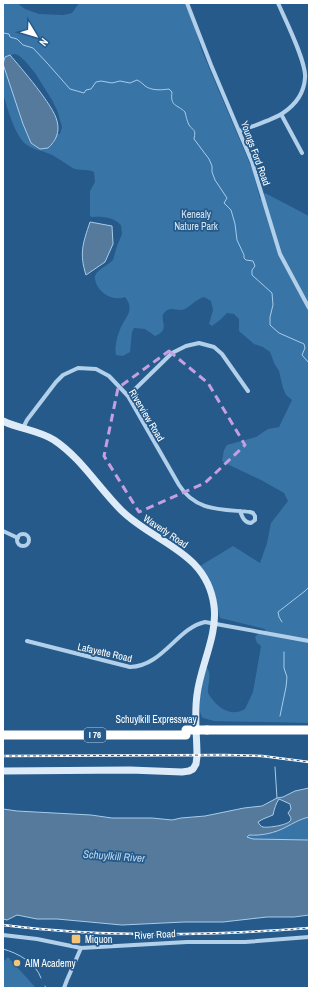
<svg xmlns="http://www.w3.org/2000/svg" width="312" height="991" font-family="'Archivo Narrow',sans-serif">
	<rect width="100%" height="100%" fill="#255a8a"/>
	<path fill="#3974a7" d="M 3,3 L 17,3 L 25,9 L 39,14 L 64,15 L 72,13 L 79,3 L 185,3 L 194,25 L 202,51 L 253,171 L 260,199 L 265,193 L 309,216 L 309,723 L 214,721 L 203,718 C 195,710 203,679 206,667 C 213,673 207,685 208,693 C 216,706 229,718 245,709 L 253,692 L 261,646 L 257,643 L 255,637 L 259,633 L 264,634 L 265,629 L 220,618 L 213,588 L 208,577 L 200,566 L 233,546 L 260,563 L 267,543 L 271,523 L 288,501 L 284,493 L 261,480 L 225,463 L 222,461 L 224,450 L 227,445 L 256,437 L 268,429 L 279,427 L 292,400 L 286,395 L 283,388 L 279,371 L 274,363 L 272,357 L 270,352 L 263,347 L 254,344 L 239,331 L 239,319 L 234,314 L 227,313 L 220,320 L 212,326 L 209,324 L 213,310 L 211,301 L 204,297 C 195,300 191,306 185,309 C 179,312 172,306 166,311 C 156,318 173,329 155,336 L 145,329 L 134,328 L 132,332 L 130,352 L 123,356 L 116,355 C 114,347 118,333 122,325 C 128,315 134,308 125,297 C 114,301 101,295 96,283 C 95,280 94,277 96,274 C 98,269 109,265 113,260 L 117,246 L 122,234 L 121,225 C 113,217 103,216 92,217 L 90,216 L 90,191 L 95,182 L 94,172 C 86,168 78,172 71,167 C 63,162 56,156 47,153 C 40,150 32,149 27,145 C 15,137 6,105 3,92 C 2,83 3,73 3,64 L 23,124 L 31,143 L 40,149 L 54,143 L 57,134 L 60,134 L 62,127 L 57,110 L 52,100 L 35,73 L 25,61 L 18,55 L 14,54 L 5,57 L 3,61 Z
		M 309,817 L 309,840 L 253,839 L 247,838 L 249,835 C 261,836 275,833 286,827 C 294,823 300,819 309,817 Z
		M 8,957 L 36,988 L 3,988 L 3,962 Z"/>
	<path fill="#567a9c" stroke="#a6cceb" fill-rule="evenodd" d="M 10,55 C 21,68 54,106 57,121 C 60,132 56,141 48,148 L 40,149 L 31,143 L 23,124 L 3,64 L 5,57 Z
		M 90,222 L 112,226 L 113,244 L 105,262 L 86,275 C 79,253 83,243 90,222 Z
		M 309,788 L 309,817 C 300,819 294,823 286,827 C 275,833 261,836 249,835 L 247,837 L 253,839 L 309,840 L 309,915 L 294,917 L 267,917 L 223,922 L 184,922 L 122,925 L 57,919 L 37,919 L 17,915 L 7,920 L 3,919 L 3,809 L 17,811 L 91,815 L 112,818 L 152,818 L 172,820 L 181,818 L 205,816 L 244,808 L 262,806 L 277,798 L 283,797 L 295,791 ZM 279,799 L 290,804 L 291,809 L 288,813 C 289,815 291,817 291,819 C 291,825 268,828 263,827 C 260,826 260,825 258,822 L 263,819 L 273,815 C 274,810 276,803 279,799 Z"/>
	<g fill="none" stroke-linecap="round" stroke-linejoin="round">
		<path stroke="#a6cceb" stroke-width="1" d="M 3,33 L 9,34 L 10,37 L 17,39 L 23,45 L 33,48 L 48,64 L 70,89 L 84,93 L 86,90 L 91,89 L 96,82 L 101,81 L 112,83 L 120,81 L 130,83 L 137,80 C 141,82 142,83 145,86 C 152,91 162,90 169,89 L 172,92 C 170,107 177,104 185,112 C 186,116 187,121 189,125 C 194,132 196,128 194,139 L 209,159 L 212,166 L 212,172 L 215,180 L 227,198 L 224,203 L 231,210 L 235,224 L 237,240 L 244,255 L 244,258 L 246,260 L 253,261 L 255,266 L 252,270 L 252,275 L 272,293 L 273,305 L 270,317 L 270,325 L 279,333 L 304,344 L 305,348 L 302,355 L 309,363
			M 282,622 L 279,617 L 278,612 L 305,591 L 309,587
			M 280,716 L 286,687 L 287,677 L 284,668 L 284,652
			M 275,767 L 277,798
			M 3,949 C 18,953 36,963 41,978
			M 45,986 L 46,988"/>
		<path stroke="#b2d0ea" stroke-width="4" d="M 187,3 L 211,65 L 252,162 L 280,254 L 309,308
			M 281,114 L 302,153
			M 240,131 C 252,126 273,120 283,113 C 295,105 304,93 305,78 C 307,63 285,19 278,3
			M 128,396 L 172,353 L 186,346 L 199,343 L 214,347 L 222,354 L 248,391
			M 23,428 L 27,420 L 56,382 L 63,375 L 78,368 L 96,369 L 109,376 L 128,396 L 179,485 C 196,512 222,509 250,512 L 253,513 L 255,516 L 255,520 L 251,523 C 244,523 242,516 240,511
			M 3,531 L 18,538
			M17 540a6 6 0 1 1 12 0a6 6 0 1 1-12 0Z
			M 27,641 L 130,667 C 163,666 177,628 205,622 L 309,641
			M 3,935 L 37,939 L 81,948 L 187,942 L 245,942 L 309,937
			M 64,988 L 67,980 L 81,948"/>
		<path stroke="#ddebf8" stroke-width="7" d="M 3,421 C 19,429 38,430 54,440 C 81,458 98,487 121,510 C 154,543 207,551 214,606 C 218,635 200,667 197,695 C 194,715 197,736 197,756 L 196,764 L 193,769 L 189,771 L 182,772 L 130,770 L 3,771"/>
		<path stroke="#fff" stroke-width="9" d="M 207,730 L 309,730
			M 3,735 L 186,735"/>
		<defs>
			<path id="rail" d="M 3,756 L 224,755 L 262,756 L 309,762
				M 3,925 C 105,938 207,936 309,928"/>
		</defs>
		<use href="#rail" stroke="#fff" stroke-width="2.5"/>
		<use href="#rail" stroke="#255a8a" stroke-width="1" stroke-dasharray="3" stroke-linecap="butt"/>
		<path stroke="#fff" stroke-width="9" d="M 186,730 L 207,730"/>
	</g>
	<path fill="none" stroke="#c4a0e2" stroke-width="3" stroke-dasharray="8 5" stroke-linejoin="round" d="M 169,351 L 208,383 L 245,445 L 205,483 L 139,512 L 104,456 L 118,388 Z"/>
	<g fill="#f4c576" stroke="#255a8a" stroke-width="1.5">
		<rect x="71" y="934" width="10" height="10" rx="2"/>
		<circle cx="17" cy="963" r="4"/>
	</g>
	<g text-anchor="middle" stroke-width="3.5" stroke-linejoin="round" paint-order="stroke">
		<rect fill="#255a8a" stroke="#becedc" stroke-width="1" x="84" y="728" width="22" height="14" rx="3"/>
		<g font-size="9" font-weight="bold" fill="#fff">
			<text x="95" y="738">I 76</text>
		</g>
		<g font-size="10" fill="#fff" stroke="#255a8a">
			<text transform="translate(256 153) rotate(70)" y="4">Youngs Ford Road</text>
			<text transform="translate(147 415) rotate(59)" y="4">Riverview Road</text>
			<text transform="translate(166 531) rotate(34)" y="4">Waverly Road</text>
			<text transform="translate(105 652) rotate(13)" y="4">Lafayette Road</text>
			<text x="156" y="723">Schuylkill Expressway</text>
			<text transform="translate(155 934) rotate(-3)" y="4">River Road</text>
		</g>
		<g font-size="10" fill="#d6e8f7" stroke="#255a8a">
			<text x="196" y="218">Kenealy<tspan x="196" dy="12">Nature Park</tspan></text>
		</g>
		<g font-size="10" fill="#fff" stroke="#255a8a" text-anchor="start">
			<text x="85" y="943">Miquon</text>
			<text x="25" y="967">AIM Academy</text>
		</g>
		<g font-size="11" font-style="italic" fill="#bedaf1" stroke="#255a8a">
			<text transform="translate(114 856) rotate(4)" y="4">Schuylkill River</text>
		</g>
	</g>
	<rect width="312" height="991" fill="none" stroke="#ffffff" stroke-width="8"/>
	<g transform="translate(36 36) rotate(128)" stroke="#255a8a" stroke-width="3" paint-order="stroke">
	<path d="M0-3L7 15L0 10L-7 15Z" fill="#ffffff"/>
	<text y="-6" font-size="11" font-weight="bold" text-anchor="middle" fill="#ffffff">N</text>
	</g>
</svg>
